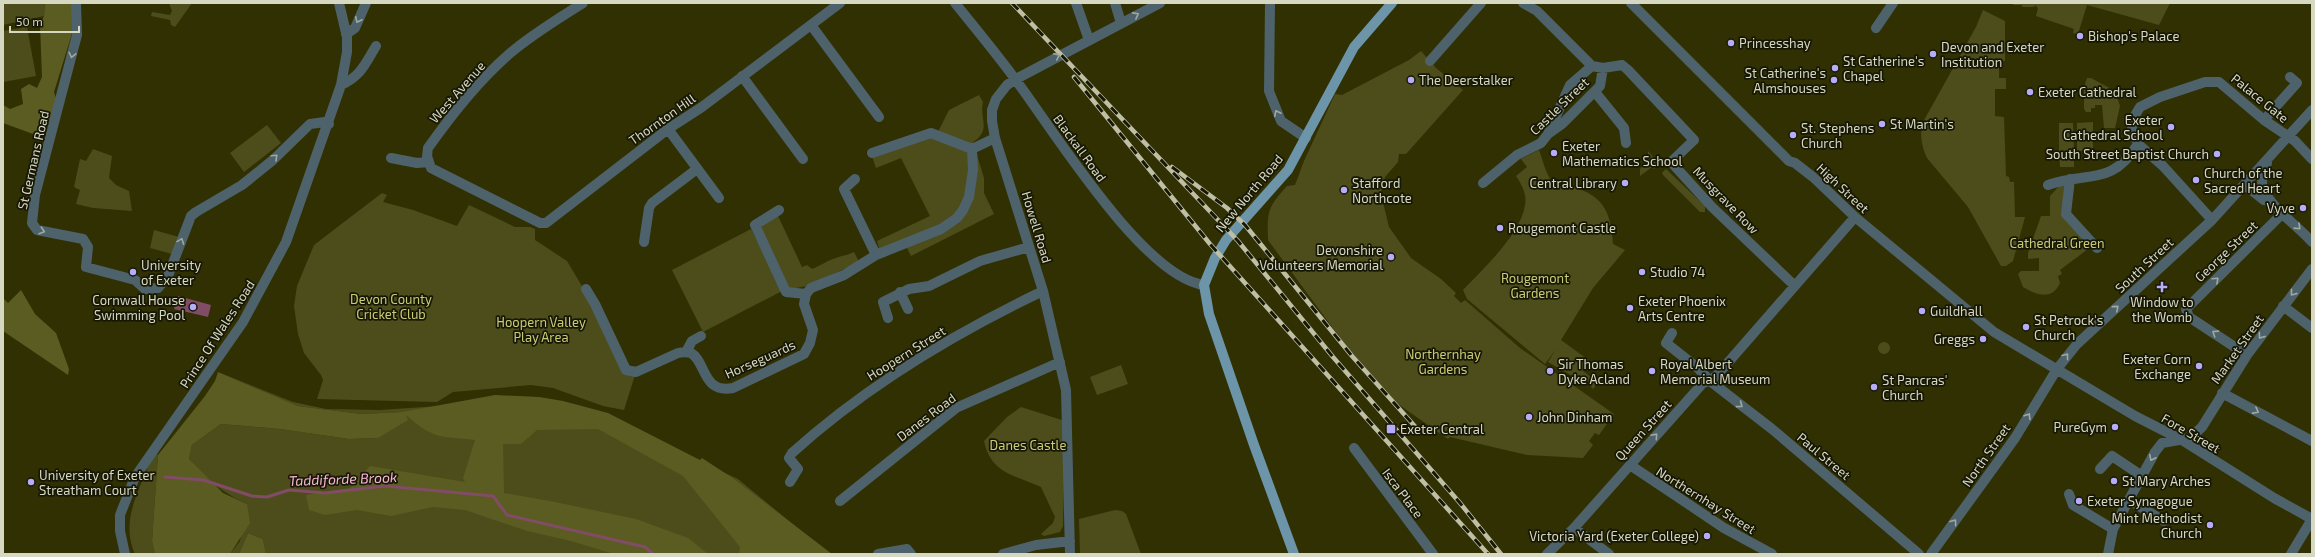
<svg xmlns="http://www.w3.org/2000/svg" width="2315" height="557" font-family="'Exo 2',sans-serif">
	<rect width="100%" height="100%" fill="#303002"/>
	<path fill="#4d4d1c" d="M 3,3 L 45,3 L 44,16 L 3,25 Z
		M 169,3 L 192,3 L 175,27 L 171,25 L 170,20 L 151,16 L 152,12 L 170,15 L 172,11 Z
		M 2014,3 L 2170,3 L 2159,25 L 2087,5 L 2078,34 L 2073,33 L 2074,29 L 2036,16 L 2038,8 L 2035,5 L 2034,7 L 2022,7 L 2022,5 L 2013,5 Z
		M 1983,10 L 2005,21 L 2005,61 L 1999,61 L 1999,78 L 2006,78 L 2006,89 L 1995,89 L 1995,116 L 2004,117 L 2006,176 L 2009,177 L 2010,182 L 2014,182 L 2015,217 L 2025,217 L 2013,261 L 2006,266 L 2001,266 L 1968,207 L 1927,158 C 1922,148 1919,133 1923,122 L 1976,27 Z
		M 27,27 L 36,76 L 3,82 L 3,31 Z
		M 1421,51 L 1436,68 L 1463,90 L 1406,154 L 1399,154 L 1398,162 L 1385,177 L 1382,186 L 1381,194 L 1389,227 L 1411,258 L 1441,279 L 1456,293 L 1454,296 L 1461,303 L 1465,300 L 1520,348 L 1614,414 L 1599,435 L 1595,433 L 1589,441 L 1593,445 L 1583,458 L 1527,455 L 1450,437 L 1448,439 L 1398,404 L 1379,383 L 1346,346 L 1268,240 C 1267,211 1268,207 1287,186 L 1295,185 L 1304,161 L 1335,94 L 1342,95 L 1409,60 Z
		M 2087,78 L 2091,78 L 2115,91 L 2120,106 L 2115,128 L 2104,128 L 2102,105 L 2095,105 L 2095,108 L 2091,108 L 2091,112 L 2086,112 L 2084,109 L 2084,87 Z
		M 979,95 L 983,102 C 979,119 992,130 973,142 L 984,178 L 984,193 L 994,214 L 911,256 L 904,242 L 885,250 L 879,248 L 877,241 L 930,216 L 901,158 L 876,168 L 872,156 L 938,132 L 949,110 Z
		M 2093,122 L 2093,151 L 2077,151 L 2077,123 Z
		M 2059,123 L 2073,123 L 2074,151 L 2059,151 Z
		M 267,125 L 281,143 L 244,172 L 230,153 Z
		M 93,149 L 112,156 L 109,178 L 116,185 L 129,191 L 132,211 L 93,208 L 76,204 L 80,190 L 74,187 L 80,159 L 86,161 Z
		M 1539,150 C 1543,160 1546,176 1554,184 C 1558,187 1566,186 1572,187 C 1604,195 1611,213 1613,244 L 1625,250 L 1593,288 L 1561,340 L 1590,361 L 1582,370 L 1598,383 L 1593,389 L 1587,381 L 1583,382 L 1548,362 L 1556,349 L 1545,364 L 1467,299 L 1463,290 C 1483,269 1521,234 1525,205 C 1527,194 1522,185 1516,176 L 1527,167 L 1521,159 Z
		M 1648,151 L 1659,164 L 1654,169 L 1652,167 L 1640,176 L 1640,169 L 1648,160 Z
		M 2059,153 L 2074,153 L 2074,167 L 2060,167 Z
		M 1666,169 L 1705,206 L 1705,212 L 1700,212 L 1663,175 L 1662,173 Z
		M 2059,186 L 2065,186 L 2063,215 L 2092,246 L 2060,270 L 2062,274 L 2058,276 L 2060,283 C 2052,301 2036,295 2023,287 L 2018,274 L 2021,271 L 2039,271 L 2039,258 L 2028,259 L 2028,253 L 2041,216 L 2050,216 L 2050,196 Z
		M 382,193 L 387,195 L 383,202 L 413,210 L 457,226 L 469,205 L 515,227 L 530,227 L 535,229 L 535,240 L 567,261 L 635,375 L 624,410 L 603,406 L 553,388 L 531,385 L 453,392 L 437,402 L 317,399 L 323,380 L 321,375 L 304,353 L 298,334 L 294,306 L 297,286 L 314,245 Z
		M 778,216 L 802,267 L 807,265 L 812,269 C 820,266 828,260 836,258 C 843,255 846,256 854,252 L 859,262 L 807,286 L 791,289 L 785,285 L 761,230 L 763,223 Z
		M 751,229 L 782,291 L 703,332 L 672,270 Z
		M 154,230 L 179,237 L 172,254 L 150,248 Z
		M1878 348a6 6 0 1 1 12 0a6 6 0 1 1-12 0Z
		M 1121,365 L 1128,384 L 1097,395 L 1090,377 Z
		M 218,372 L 293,402 L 326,409 L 380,410 L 469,404 L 627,427 L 738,479 L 829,554 L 266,554 L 263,539 L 248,533 L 239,554 L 230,554 L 240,541 L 247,504 C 220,491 209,481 189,459 L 192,445 L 221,424 L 280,429 L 349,439 L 378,438 L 404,412 L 361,414 L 298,406 Z
		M 1021,407 L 1065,421 L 1063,526 L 1060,532 L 1044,536 L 1041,534 L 1053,523 L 1055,517 L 1041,487 C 1015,475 991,474 984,441 L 1007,417 Z
		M 156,454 L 158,455 L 152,541 L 155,554 L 135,554 C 120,521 139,492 150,461 Z
		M 1115,510 L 1122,511 L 1126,514 L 1141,554 L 1080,554 L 1079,519 Z"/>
	<path fill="#5b5c21" d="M 45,3 L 74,3 L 74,27 L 54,92 L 57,102 L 45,131 L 33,134 L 3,123 L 3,105 L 10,109 L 23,104 L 21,89 L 29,84 L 37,88 L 42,77 L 40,24 L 44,16 Z
		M 21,290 L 35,314 L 56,333 L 69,369 L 68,375 L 3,331 L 3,298 L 8,303 Z
		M 218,372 L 298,406 L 361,414 L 402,412 L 495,395 L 539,397 L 563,401 L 608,413 L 700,460 L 702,458 L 734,479 L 832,554 L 739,554 L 740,547 L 683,476 L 598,429 L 537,430 L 521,444 L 503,444 L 504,493 L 550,501 L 636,519 L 688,538 L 708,554 L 614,554 L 571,541 L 527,531 L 465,510 L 433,507 L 391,516 L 357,510 L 325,515 L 309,510 L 306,495 L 350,488 L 370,466 L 465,482 L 463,478 L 475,440 C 440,436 434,440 406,415 L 408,420 L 378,438 L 349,439 L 280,429 L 221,424 L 192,445 L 189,459 L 223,493 L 247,504 L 250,523 L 230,554 L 155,554 L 152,541 L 158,455 L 205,396 L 215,381 Z
		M 248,533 L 263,539 L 266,554 L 239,554 Z"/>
	<path fill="#814c66" d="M 178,296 L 211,305 L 208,317 L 174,309 Z"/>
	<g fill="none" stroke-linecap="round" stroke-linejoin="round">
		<path stroke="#814c66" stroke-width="3" d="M 165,477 L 203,480 L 252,496 L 267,497 L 289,490 L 325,493 L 385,486 L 493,496 L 507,515 L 645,547 L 653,554"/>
		<path stroke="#4e626c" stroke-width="10" d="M 76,3 L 77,35 L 35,195 L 32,223 L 37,230 L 83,239 L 88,247 L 86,267 L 135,280 L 145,289 L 158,288 L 168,276 L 191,216 L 196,212 L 242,185 L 273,160 L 310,124 L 325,122 L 329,124
			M 583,3 C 558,19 531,35 508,55 C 477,82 452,114 428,148 L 427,156 L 431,168 L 540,223 L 546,223 L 668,129 L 702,107 L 840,3
			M 955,3 C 975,28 996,53 1015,79 C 1052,128 1143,277 1204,285
			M 1076,3 L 1089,40
			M 1115,3 L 1121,23
			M 1270,3 L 1269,91 L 1281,121 L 1306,138
			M 1523,3 L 1537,11 L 1592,66 L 1603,68 L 1622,65 L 1628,70 L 1694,140 L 1671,162 L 1712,207 L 1795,286
			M 1631,3 L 1789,161 L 1795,163 L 1813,177 L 1855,217 L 1994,332 L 2135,416 L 2182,440 L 2274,498 L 2312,519
			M 811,25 L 879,117
			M 1876,28 L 1893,3
			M 346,34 L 355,28 L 366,3
			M 1430,61 L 1481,3
			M 742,76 L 803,159
			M 341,85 C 361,76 365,64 376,46
			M 1595,92 L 1624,128 L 1626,143
			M 2264,120 L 2297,83 L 2290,77
			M 668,129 L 719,198
			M 1548,134 L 1570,85 L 1592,66
			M 872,153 L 931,133 L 972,149
			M 391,158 L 417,163 L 428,162
			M 2267,163 C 2264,170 2260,180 2263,188 C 2270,207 2298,226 2312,242
			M 855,179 L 844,189 L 876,255
			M 2070,179 L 2066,214 L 2097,248
			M 1483,183 L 1517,155 L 1541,143 L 1548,134 L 1562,124 L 1600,86 L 1603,68
			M 2048,185 C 2088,171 2111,187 2138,144
			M 2245,185 L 2264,200 L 2271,201
			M 779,210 L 755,225 L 786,292 L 806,294
			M 2212,220 L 2163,166 L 2138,144 L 2132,129 L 2134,117 L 2140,107 L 2160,97 L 2205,82 L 2219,82 L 2264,120 L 2295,141 L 2312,159
			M 644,242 L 649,208 L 652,203 L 697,169
			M 586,289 L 595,304 L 626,370 L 636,372 L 678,353 C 682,352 687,352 691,353 C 706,361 702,394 733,388 L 804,354 L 810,343 L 813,330 L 804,304 L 806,294 L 811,288 L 844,275 L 876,255 L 941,229 L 957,218 L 963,210 L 969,197 L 973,170 L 972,149 L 995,138
			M 900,292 L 908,309
			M 2283,306 L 2312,328
			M 888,318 L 883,302 L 909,289 L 929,286 L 980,261 L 1029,247
			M 1672,333 L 1666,343 L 1699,369 L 1710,381 L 1772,429 L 1919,554
			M 686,352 L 692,341 L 701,336
			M 2247,355 L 2189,317 L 2186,309 L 2283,213
			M 2222,393 L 2312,441
			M 1354,448 L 1433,554
			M 1630,465 L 1724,528 L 1772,554
			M 2100,469 L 2112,456 L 2142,476
			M 790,482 L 798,469 L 789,458 L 792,453 C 866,386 953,334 1043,291
			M 2069,494 L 2073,505 L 2113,529
			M 2129,500 L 2164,521
			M 840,501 L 956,408 L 1060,362
			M 1574,528 L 1609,554
			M 125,554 L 120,531 L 120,515 L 135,477 L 243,322 L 286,242 L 341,85 L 347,52 L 347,37 L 339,3
			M 878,554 L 907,549 L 911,554
			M 1003,554 L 1036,545 L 1070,541
			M 1070,554 L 1066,390 L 1043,291 L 995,138 L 992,121 L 992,110 L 996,99 L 1007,85 L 1016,79 L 1160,3
			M 1547,554 L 1574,528 L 1703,383 L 1710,381 L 1718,374 L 1855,217
			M 1931,554 L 2015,438 L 2057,369 L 2077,344 L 2212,220 L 2312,110
			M 2108,554 L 2113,529 L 2155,452 L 2162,443 L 2190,438 L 2202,427 L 2247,355 L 2312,269
			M 2291,554 L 2312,519"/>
		<path stroke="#6c95a9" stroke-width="10" d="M 1294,554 L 1254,445 L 1209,314 L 1204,285 L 1215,258 L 1226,240 L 1288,170 L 1354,47 L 1392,3"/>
		<defs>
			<path id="rail" d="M 1012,3 L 1238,241 L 1333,357 L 1460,503 L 1501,554
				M 1074,77 L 1210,244 L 1488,554
				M 1172,167 L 1227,208 L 1245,225 L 1352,356 L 1420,432"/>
		</defs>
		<use href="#rail" stroke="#bebfa4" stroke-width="4.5"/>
		<use href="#rail" stroke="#171706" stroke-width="3" stroke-dasharray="9" stroke-linecap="butt"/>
	</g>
	<defs><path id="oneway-chevron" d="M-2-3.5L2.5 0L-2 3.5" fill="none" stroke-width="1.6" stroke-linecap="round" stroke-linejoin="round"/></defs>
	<g stroke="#a0a99f">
		<use href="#oneway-chevron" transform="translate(1136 15) rotate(-28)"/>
		<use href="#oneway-chevron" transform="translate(358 20) rotate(116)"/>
		<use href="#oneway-chevron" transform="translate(72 55) rotate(103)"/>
		<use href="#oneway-chevron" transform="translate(1057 56) rotate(-27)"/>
		<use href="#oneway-chevron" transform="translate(1277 113) rotate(-116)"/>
		<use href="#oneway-chevron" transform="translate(275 157) rotate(-43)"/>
		<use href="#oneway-chevron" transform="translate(2298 227) rotate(44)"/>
		<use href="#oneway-chevron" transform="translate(42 231) rotate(18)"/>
		<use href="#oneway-chevron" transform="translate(181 241) rotate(-69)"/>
		<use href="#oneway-chevron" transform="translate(2216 280) rotate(-43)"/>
		<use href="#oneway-chevron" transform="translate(2293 293) rotate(128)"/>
		<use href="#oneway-chevron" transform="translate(2116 308) rotate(-41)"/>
		<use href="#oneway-chevron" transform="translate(2215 333) rotate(-147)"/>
		<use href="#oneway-chevron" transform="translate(2261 336) rotate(126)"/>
		<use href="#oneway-chevron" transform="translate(2066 356) rotate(-52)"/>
		<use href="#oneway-chevron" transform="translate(1740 405) rotate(37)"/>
		<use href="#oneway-chevron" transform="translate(2256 411) rotate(28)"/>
		<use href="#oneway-chevron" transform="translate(2028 416) rotate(-58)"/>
		<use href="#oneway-chevron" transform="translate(1655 436) rotate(-49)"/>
		<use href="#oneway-chevron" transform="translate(2152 458) rotate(117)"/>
		<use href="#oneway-chevron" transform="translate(1954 522) rotate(-54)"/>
	</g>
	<g fill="#b6acf8" stroke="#171706" stroke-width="1.5">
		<circle cx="2080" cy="36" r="4"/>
		<circle cx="1731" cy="43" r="4"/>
		<circle cx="1933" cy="54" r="4"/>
		<circle cx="1835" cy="68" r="4"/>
		<circle cx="1411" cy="80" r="4"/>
		<circle cx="1834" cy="80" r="4"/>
		<circle cx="2030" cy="92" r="4"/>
		<circle cx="1882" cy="124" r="4"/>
		<circle cx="2171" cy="127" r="4"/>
		<circle cx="1793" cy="135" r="4"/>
		<circle cx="1554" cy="153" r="4"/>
		<circle cx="2217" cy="154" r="4"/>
		<circle cx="2196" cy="180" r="4"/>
		<circle cx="1625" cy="183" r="4"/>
		<circle cx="1344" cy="190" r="4"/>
		<circle cx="2303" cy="208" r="4"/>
		<circle cx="1500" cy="228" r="4"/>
		<circle cx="1391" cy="257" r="4"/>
		<circle cx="133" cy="272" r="4"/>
		<circle cx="1642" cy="272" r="4"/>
		<path d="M2160 281h4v4h4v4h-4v4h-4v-4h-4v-4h4z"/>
		<circle cx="193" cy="307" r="4"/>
		<circle cx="1630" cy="308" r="4"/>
		<circle cx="1922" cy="311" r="4"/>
		<circle cx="2026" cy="327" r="4"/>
		<circle cx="1983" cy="339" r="4"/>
		<circle cx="2199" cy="366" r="4"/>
		<circle cx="1550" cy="371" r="4"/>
		<circle cx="1652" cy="371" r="4"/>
		<circle cx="1874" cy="387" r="4"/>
		<circle cx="1529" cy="417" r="4"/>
		<circle cx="2115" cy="427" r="4"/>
		<rect x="1386" y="424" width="10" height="10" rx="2"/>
		<circle cx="2114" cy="481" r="4"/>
		<circle cx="31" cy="482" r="4"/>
		<circle cx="2079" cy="501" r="4"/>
		<circle cx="2210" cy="525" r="4"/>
		<circle cx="1707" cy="536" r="4"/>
	</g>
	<g text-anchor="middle" stroke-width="3.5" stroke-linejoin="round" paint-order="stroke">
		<g font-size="13" fill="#d7d8c1" stroke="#171706" text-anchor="start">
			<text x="2088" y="41">Bishop's Palace</text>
			<text x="1739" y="48">Princesshay</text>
			<text x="1941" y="52">Devon and Exeter<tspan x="1941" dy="15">Institution</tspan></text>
			<text x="1843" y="66">St Catherine's<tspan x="1843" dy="15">Chapel</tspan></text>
			<text x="1826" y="78" text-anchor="end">St Catherine's<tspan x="1826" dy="15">Almshouses</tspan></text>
			<text x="1419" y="85">The Deerstalker</text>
			<text x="2038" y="97">Exeter Cathedral</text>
			<text x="2163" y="125" text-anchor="end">Exeter<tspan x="2163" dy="15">Cathedral School</tspan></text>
			<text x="1890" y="129">St Martin's</text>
			<text x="1801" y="133">St. Stephens<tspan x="1801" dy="15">Church</tspan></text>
			<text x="1562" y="151">Exeter<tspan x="1562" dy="15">Mathematics School</tspan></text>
			<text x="2209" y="159" text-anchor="end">South Street Baptist Church</text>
			<text x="2204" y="178">Church of the<tspan x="2204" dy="15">Sacred Heart</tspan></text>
			<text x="1352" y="188">Stafford<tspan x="1352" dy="15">Northcote</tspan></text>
			<text x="1617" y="188" text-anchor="end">Central Library</text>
			<text x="2295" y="213" text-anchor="end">Vyve</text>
			<text x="1508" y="233">Rougemont Castle</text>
			<text x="1383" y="255" text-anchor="end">Devonshire<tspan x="1383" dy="15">Volunteers Memorial</tspan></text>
			<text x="141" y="270">University<tspan x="141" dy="15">of Exeter</tspan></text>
			<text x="1650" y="277">Studio 74</text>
			<text x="185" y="305" text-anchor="end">Cornwall House<tspan x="185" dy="15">Swimming Pool</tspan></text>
			<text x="1638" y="306">Exeter Phoenix<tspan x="1638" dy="15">Arts Centre</tspan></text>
			<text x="2162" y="307" text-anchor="middle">Window to<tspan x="2162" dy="15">the Womb</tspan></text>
			<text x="1930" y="316">Guildhall</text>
			<text x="2034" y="325">St Petrock's<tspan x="2034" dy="15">Church</tspan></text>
			<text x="1975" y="344" text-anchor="end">Greggs</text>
			<text x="2191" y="364" text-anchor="end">Exeter Corn<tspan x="2191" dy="15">Exchange</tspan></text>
			<text x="1558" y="369">Sir Thomas<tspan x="1558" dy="15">Dyke Acland</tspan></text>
			<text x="1660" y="369">Royal Albert<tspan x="1660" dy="15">Memorial Museum</tspan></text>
			<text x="1882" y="385">St Pancras'<tspan x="1882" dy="15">Church</tspan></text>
			<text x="1537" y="422">John Dinham</text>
			<text x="2107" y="432" text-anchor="end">PureGym</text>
			<text x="1400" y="434">Exeter Central</text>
			<text x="39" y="480">University of Exeter<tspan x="39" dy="15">Streatham Court</tspan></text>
			<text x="2122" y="486">St Mary Arches</text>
			<text x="2087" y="506">Exeter Synagogue</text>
			<text x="2202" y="523" text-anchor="end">Mint Methodist<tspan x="2202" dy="15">Church</tspan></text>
			<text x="1699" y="541" text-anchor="end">Victoria Yard (Exeter College)</text>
		</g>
		<g font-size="13" fill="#d7d8c1" stroke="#171706">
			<text transform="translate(457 92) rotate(-49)" y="5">West Avenue</text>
			<text transform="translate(2260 98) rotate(39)" y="5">Palace Gate</text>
			<text transform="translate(1559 106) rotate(-44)" y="5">Castle Street</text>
			<text transform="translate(662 119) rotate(-35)" y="5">Thornton Hill</text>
			<text transform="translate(1080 148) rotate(54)" y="5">Blackall Road</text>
			<text transform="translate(33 160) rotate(-77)" y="5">St Germans Road</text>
			<text transform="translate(1843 188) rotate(43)" y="5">High Street</text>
			<text transform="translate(1249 193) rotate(-50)" y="5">New North Road</text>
			<text transform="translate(1726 200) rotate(46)" y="5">Musgrave Row</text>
			<text transform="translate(1037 227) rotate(73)" y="5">Howell Road</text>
			<text transform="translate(2226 251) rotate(-44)" y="5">George Street</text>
			<text transform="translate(2144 265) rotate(-43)" y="5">South Street</text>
			<text transform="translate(217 334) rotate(-57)" y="5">Prince Of Wales Road</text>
			<text transform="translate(2237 349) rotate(-55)" y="5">Market Street</text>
			<text transform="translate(906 353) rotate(-32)" y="5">Hoopern Street</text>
			<text transform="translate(760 359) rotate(-24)" y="5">Horseguards</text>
			<text transform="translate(926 417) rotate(-37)" y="5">Danes Road</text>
			<text transform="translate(1643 430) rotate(-48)" y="5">Queen Street</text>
			<text transform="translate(2191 433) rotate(30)" y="5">Fore Street</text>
			<text transform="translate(1986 455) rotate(-55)" y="5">North Street</text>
			<text transform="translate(1824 456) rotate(40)" y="5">Paul Street</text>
			<text transform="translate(1403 493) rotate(53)" y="5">Isca Place</text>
			<text transform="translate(1706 500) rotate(32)" y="5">Northernhay Street</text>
		</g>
		<g font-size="13" fill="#cbcd76" stroke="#171706">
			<text x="2057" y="248">Cathedral Green</text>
			<text x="1535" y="283">Rougemont<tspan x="1535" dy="15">Gardens</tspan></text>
			<text x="391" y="304">Devon County<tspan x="391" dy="15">Cricket Club</tspan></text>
			<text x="541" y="327">Hoopern Valley<tspan x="541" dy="15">Play Area</tspan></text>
			<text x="1443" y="359">Northernhay<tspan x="1443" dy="15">Gardens</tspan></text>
			<text x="1028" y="450">Danes Castle</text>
		</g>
		<g font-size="14" font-style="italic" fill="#fab6d5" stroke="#171706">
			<text transform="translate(343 479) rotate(-2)" y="5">Taddiforde Brook</text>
		</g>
	</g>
	<rect width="2315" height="557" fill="none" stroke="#d7d8c1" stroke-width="8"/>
	<path d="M10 26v6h69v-6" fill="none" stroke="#d7d8c1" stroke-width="2"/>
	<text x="16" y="26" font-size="12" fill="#d7d8c1" stroke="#171706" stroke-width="3" paint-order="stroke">50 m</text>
</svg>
